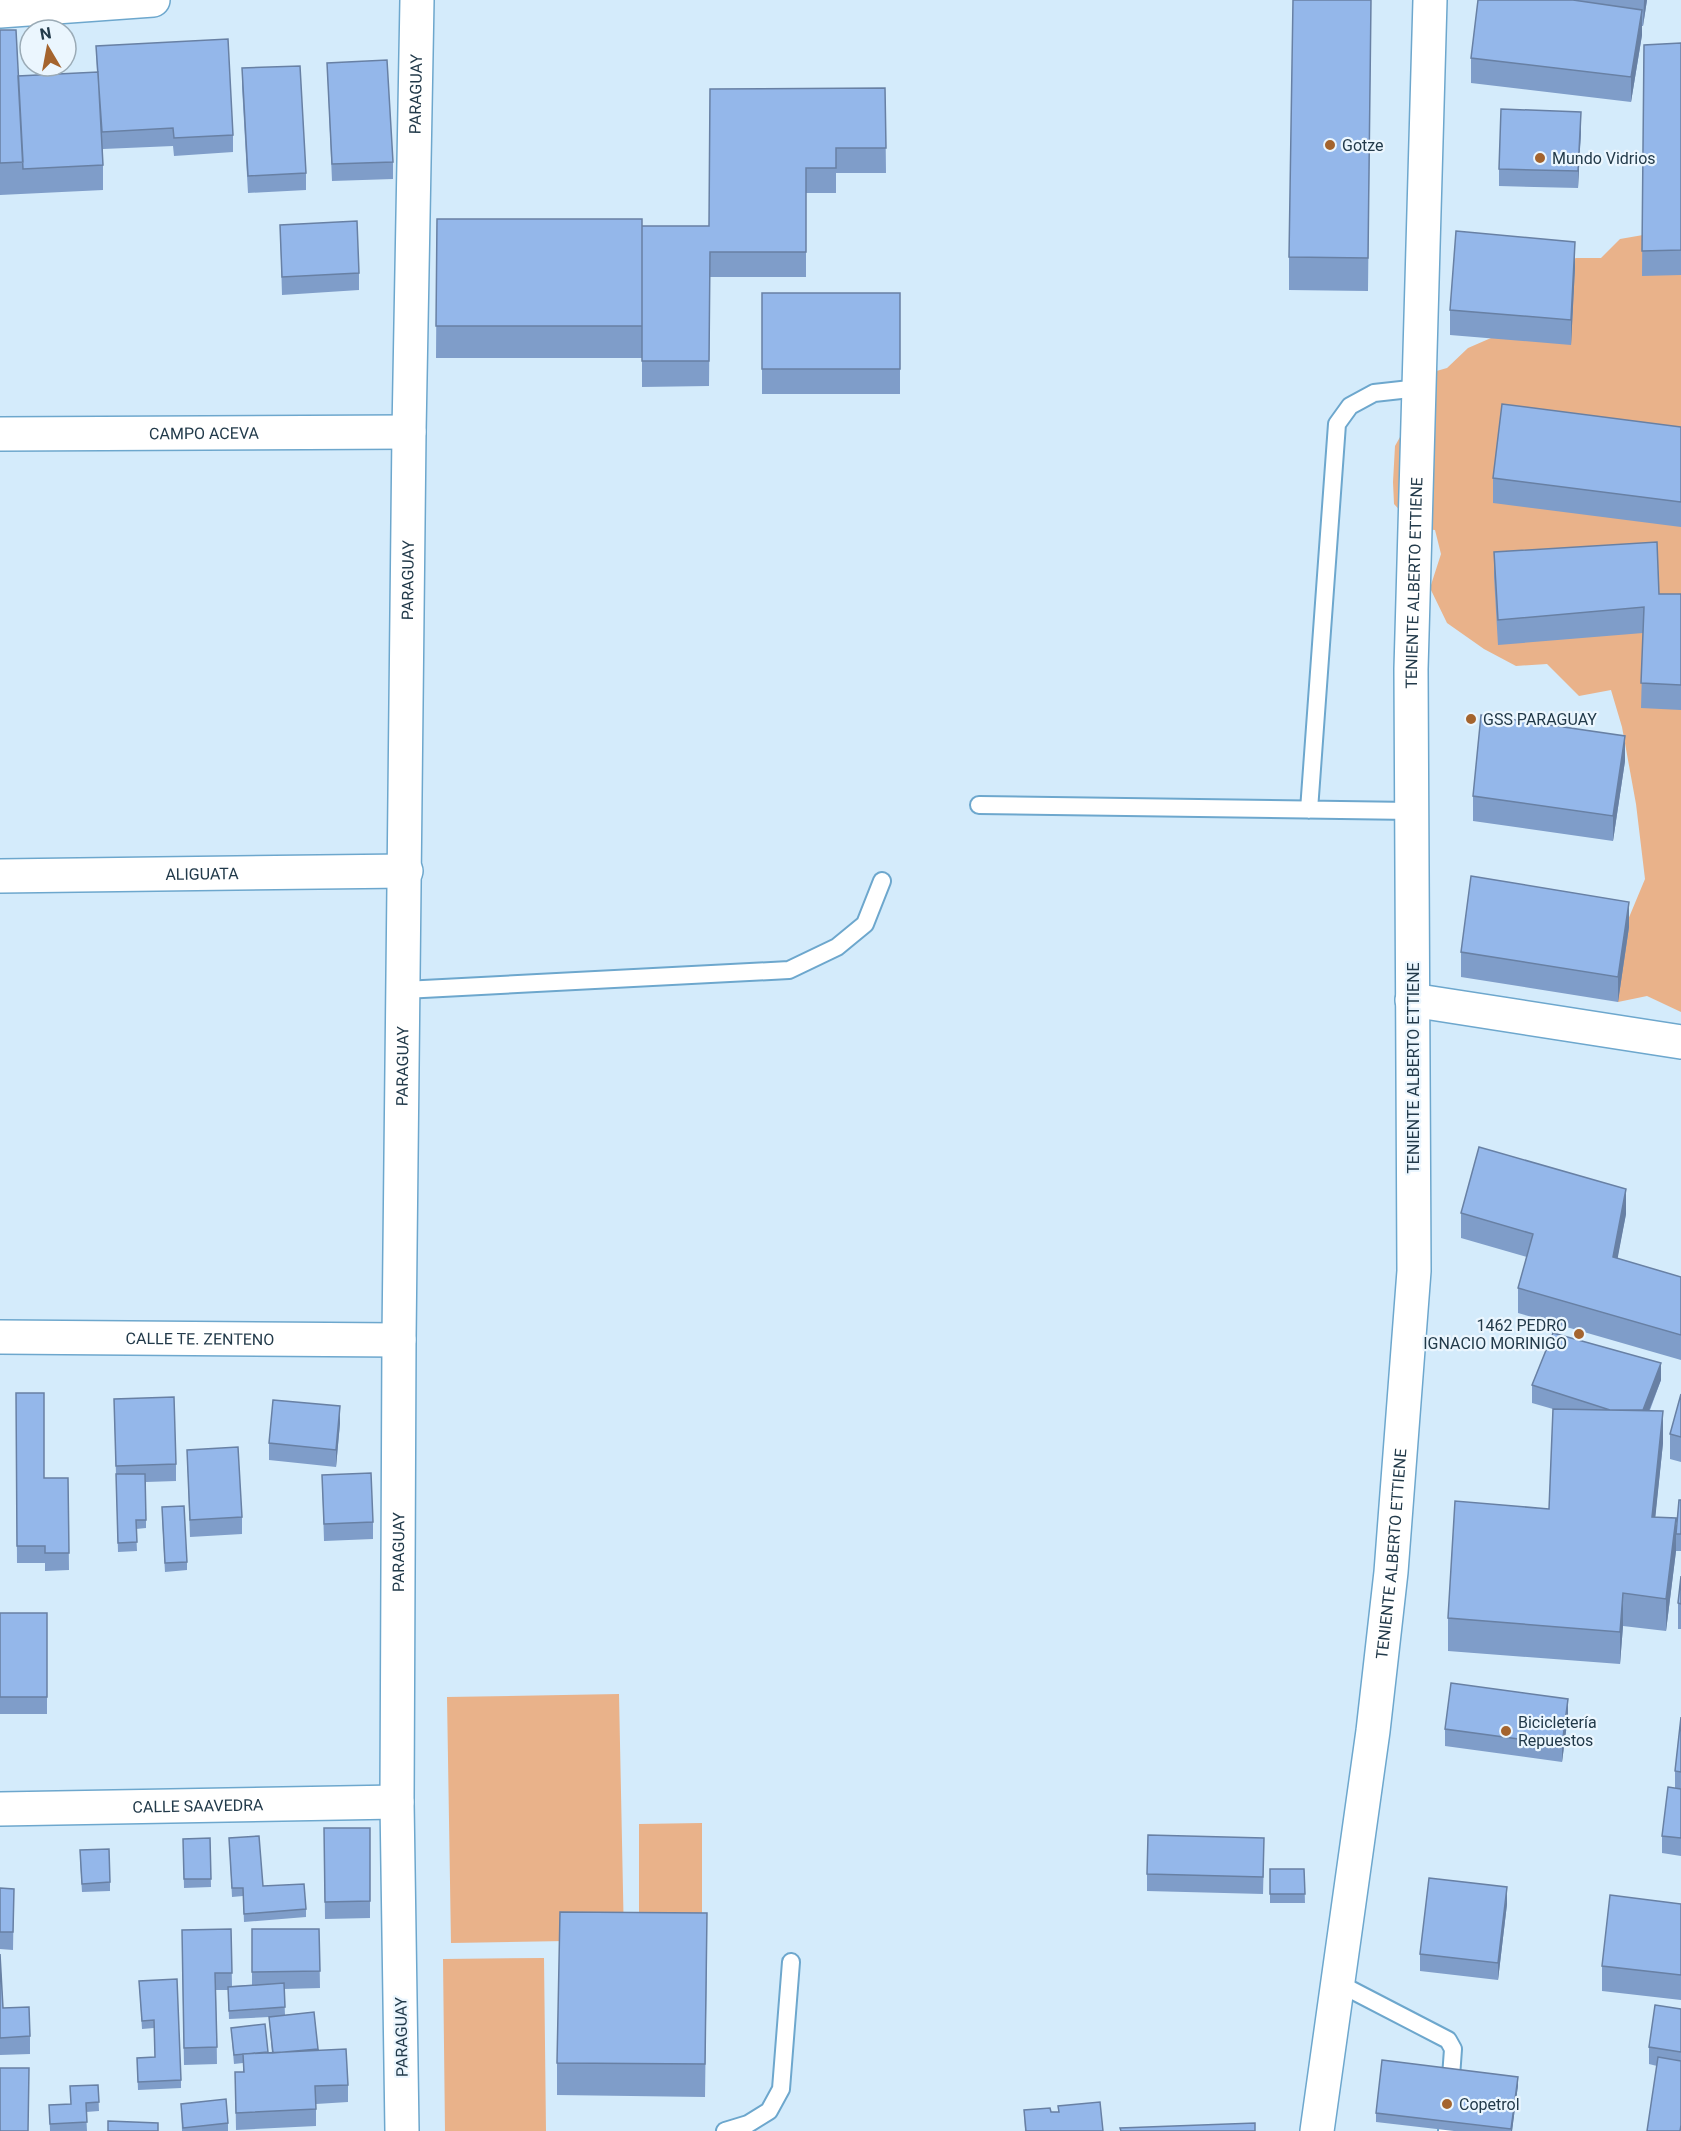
<svg xmlns="http://www.w3.org/2000/svg" width="1681" height="2131" font-family="Roboto,sans-serif">
	<rect width="100%" height="100%" fill="#d4ebfb"/>
	<path fill="#e9b28a" d="M 1643,235 L 1681,245 L 1681,1012 L 1647,996 L 1618,1002 L 1605,975 L 1645,879 L 1636,804 L 1622,727 L 1611,690 L 1579,696 L 1547,664 L 1516,666 L 1484,649 L 1447,623 L 1430,588 L 1441,554 L 1435,530 L 1416,528 L 1394,504 L 1393,482 L 1395,446 L 1419,403 L 1419,376 L 1447,368 L 1468,348 L 1491,338 L 1544,273 L 1576,258 L 1601,258 L 1620,239 Z
		M 619,1694 L 624,1940 L 451,1943 L 447,1697 Z
		M 702,1823 L 702,1941 L 639,1942 L 639,1824 Z
		M 544,1958 L 546,2131 L 445,2131 L 443,1959 Z"/>
	<g fill="none" stroke-linecap="round" stroke-linejoin="round">
		<defs>
			<path id="lane" d="M 979,805 L 1412,811
				M 1309,810 L 1337,424 L 1350,406 L 1374,393 L 1419,388
				M 404,990 L 789,970 L 837,947 L 865,924 L 882,881
				M 1338,1983 L 1448,2040 L 1453,2049 L 1451,2077
				M 725,2131 L 748,2124 L 769,2111 L 781,2089 L 791,1962
				M 1447,2131 L 1447,2130"/>
			<g id="street">
				<path d="M 0,11 L 153,0"/>
				<path id="s1" d="M 0,434 L 409,432"/>
				<path id="s2" d="M 0,876 L 406,871"/>
				<path d="M 1412,1000 L 1681,1042"/>
				<path id="s3" d="M 0,1337 L 399,1340"/>
				<path id="s4" d="M 0,1809 L 397,1802"/>
				<path id="s5" d="M 402,2131 L 397,1802 L 399,1340 L 409,432 L 417,0"/>
			</g>
			<g id="secondary">
				<path id="s6" d="M 1317,2131 L 1373,1731 L 1391,1572 L 1414,1271 L 1411,669 L 1430,0"/>
			</g>
		</defs>
		<use href="#lane" stroke="#6da7cd" stroke-width="20"/>
		<use href="#street" stroke="#6da7cd" stroke-width="36"/>
		<use href="#secondary" stroke="#6da7cd" stroke-width="36"/>
		<use href="#lane" stroke="#fff" stroke-width="16"/>
		<use href="#street" stroke="#fff" stroke-width="33"/>
		<use href="#secondary" stroke="#fff" stroke-width="33"/>
	</g>
	<path fill="#7f9dc9" d="M 1371,0 L 1368,291 L 1289,290 L 1289,257 Z
		M 1478,0 L 1647,0 L 1643,26 L 1642,26 L 1642,35 L 1631,102 L 1471,83 L 1471,58 Z
		M 0,30 L 18,76 L 97,72 L 96,46 L 233,135 L 233,152 L 174,156 L 173,146 L 103,149 L 103,190 L 0,195 Z
		M 1681,43 L 1681,275 L 1642,276 L 1644,45 Z
		M 327,63 L 393,162 L 393,179 L 332,181 Z
		M 242,68 L 306,173 L 306,190 L 248,193 L 242,86 Z
		M 885,88 L 886,173 L 836,173 L 836,193 L 806,193 L 806,277 L 710,277 L 709,386 L 642,387 L 642,358 L 436,358 L 437,219 L 642,226 L 709,226 Z
		M 1581,129 L 1578,188 L 1499,186 L 1499,169 Z
		M 280,225 L 359,273 L 359,290 L 282,295 Z
		M 1575,267 L 1571,345 L 1450,335 L 1450,310 Z
		M 762,293 L 900,293 L 900,394 L 762,394 Z
		M 1681,427 L 1681,527 L 1493,503 L 1493,478 Z
		M 1494,552 L 1659,594 L 1681,594 L 1681,710 L 1641,708 L 1643,633 L 1498,645 L 1494,577 Z
		M 1625,761 L 1613,841 L 1473,821 L 1473,796 Z
		M 1629,927 L 1618,1002 L 1461,977 L 1461,952 Z
		M 1461,1213 L 1626,1214 L 1617,1259 L 1681,1277 L 1681,1360 L 1518,1313 L 1518,1288 L 1527,1257 L 1461,1238 Z
		M 1661,1380 L 1650,1410 L 1663,1443 L 1655,1517 L 1676,1534 L 1681,1500 L 1681,1551 L 1676,1551 L 1666,1631 L 1623,1626 L 1620,1664 L 1448,1651 L 1448,1618 L 1549,1509 L 1553,1409 L 1532,1403 L 1532,1385 Z
		M 16,1393 L 44,1478 L 68,1478 L 69,1570 L 45,1571 L 45,1563 L 17,1563 Z
		M 1681,1394 L 1681,1462 L 1670,1459 L 1670,1434 Z
		M 114,1399 L 176,1464 L 176,1481 L 146,1482 L 146,1528 L 136,1529 L 137,1551 L 118,1552 Z
		M 340,1423 L 336,1467 L 269,1460 L 269,1443 Z
		M 187,1450 L 242,1517 L 242,1534 L 190,1537 Z
		M 322,1475 L 373,1522 L 373,1539 L 324,1541 Z
		M 162,1516 L 187,1562 L 187,1570 L 165,1572 Z
		M 1681,1576 L 1681,1629 L 1678,1629 L 1678,1603 Z
		M 0,1613 L 47,1613 L 47,1714 L 0,1714 Z
		M 1568,1716 L 1562,1762 L 1445,1746 L 1445,1729 Z
		M 1681,1717 L 1681,1789 L 1675,1788 L 1675,1771 Z
		M 1681,1789 L 1681,1856 L 1662,1853 L 1662,1836 Z
		M 324,1828 L 370,1828 L 370,1918 L 325,1919 Z
		M 210,1838 L 211,1887 L 184,1888 L 183,1839 Z
		M 229,1838 L 263,1886 L 306,1909 L 306,1917 L 244,1922 L 243,1896 L 232,1897 Z
		M 1264,1855 L 1263,1894 L 1147,1891 L 1147,1874 Z
		M 80,1858 L 110,1882 L 110,1891 L 82,1892 Z
		M 1270,1869 L 1304,1869 L 1305,1903 L 1270,1903 Z
		M 0,1888 L 14,1889 L 13,1950 L 0,1949 Z
		M 1507,1904 L 1498,1980 L 1420,1971 L 1420,1954 Z
		M 1681,1904 L 1681,2000 L 1602,1991 L 1602,1966 Z
		M 231,1929 L 232,1986 L 252,1985 L 252,1929 L 319,1929 L 320,1988 L 284,1989 L 285,2015 L 314,2012 L 318,2051 L 348,2085 L 348,2102 L 316,2104 L 316,2126 L 236,2130 L 235,2072 L 243,2072 L 243,2063 L 234,2064 L 231,2028 L 265,2024 L 268,2053 L 272,2053 L 269,2017 L 229,2019 L 228,1990 L 216,1990 L 217,2064 L 184,2065 L 182,1948 Z
		M 707,1946 L 705,2097 L 557,2095 L 557,2063 Z
		M 0,1954 L 3,2008 L 30,2036 L 30,2054 L 0,2055 Z
		M 139,1981 L 181,2080 L 181,2088 L 138,2090 L 137,2058 L 155,2057 L 154,2028 L 142,2029 Z
		M 1681,2009 L 1681,2131 L 1657,2066 L 1649,2064 L 1649,2047 Z
		M 98,2085 L 99,2111 L 86,2112 L 87,2131 L 50,2131 L 49,2105 L 71,2104 Z
		M 1518,2085 L 1512,2131 L 1454,2131 L 1376,2122 L 1376,2113 Z
		M 181,2104 L 228,2123 L 228,2131 L 182,2131 Z
		M 1024,2110 L 1051,2112 L 1103,2131 L 1025,2131 Z"/>
	<path fill="#6880a4" d="M 1644,0 L 1647,0 L 1643,26 Z
		M 1642,10 L 1642,35 L 1631,102 L 1631,77 Z
		M 1581,112 L 1581,129 L 1578,188 L 1578,171 Z
		M 1575,242 L 1575,267 L 1571,345 L 1571,320 Z
		M 1625,736 L 1625,761 L 1613,841 L 1613,816 Z
		M 1629,902 L 1629,927 L 1618,1002 L 1618,977 Z
		M 1626,1189 L 1626,1214 L 1613,1283 L 1613,1257 Z
		M 1661,1363 L 1661,1380 L 1639,1436 L 1639,1419 Z
		M 340,1406 L 340,1423 L 336,1467 L 336,1450 Z
		M 1663,1411 L 1663,1443 L 1652,1550 L 1652,1517 Z
		M 1676,1518 L 1676,1551 L 1666,1631 L 1666,1599 Z
		M 1623,1593 L 1623,1626 L 1620,1664 L 1620,1632 Z
		M 1568,1699 L 1568,1716 L 1562,1762 L 1562,1745 Z
		M 1507,1887 L 1507,1904 L 1498,1980 L 1498,1963 Z
		M 1518,2077 L 1518,2085 L 1512,2131 L 1511,2131 Z"/>
	<path fill="#94b7ea" stroke="#6880a4" stroke-width="1.5" d="M 1293,0 L 1371,0 L 1368,258 L 1289,257 Z
		M 1478,0 L 1573,0 L 1642,10 L 1631,77 L 1471,58 Z
		M 0,30 L 16,30 L 23,162 L 0,163 Z
		M 228,39 L 233,135 L 174,138 L 173,128 L 102,132 L 96,46 Z
		M 1681,43 L 1681,250 L 1642,251 L 1644,45 Z
		M 387,60 L 393,162 L 332,164 L 327,63 Z
		M 300,66 L 306,173 L 248,176 L 242,68 Z
		M 98,72 L 103,165 L 23,169 L 18,76 Z
		M 885,88 L 886,148 L 836,148 L 836,168 L 806,168 L 806,252 L 710,252 L 709,361 L 642,361 L 642,226 L 709,226 L 710,89 Z
		M 1501,109 L 1581,112 L 1578,171 L 1499,169 Z
		M 437,219 L 642,219 L 642,326 L 436,326 Z
		M 357,221 L 359,273 L 282,277 L 280,225 Z
		M 1456,231 L 1575,242 L 1571,320 L 1450,310 Z
		M 762,293 L 900,293 L 900,369 L 762,369 Z
		M 1502,404 L 1681,427 L 1681,502 L 1493,478 Z
		M 1657,542 L 1659,594 L 1681,594 L 1681,685 L 1641,683 L 1644,607 L 1498,620 L 1494,552 Z
		M 1481,715 L 1625,736 L 1613,816 L 1473,796 Z
		M 1471,876 L 1629,902 L 1618,977 L 1461,952 Z
		M 1479,1147 L 1626,1189 L 1613,1257 L 1681,1277 L 1681,1335 L 1518,1288 L 1533,1234 L 1461,1213 Z
		M 1553,1333 L 1661,1363 L 1643,1410 L 1610,1410 L 1532,1385 Z
		M 16,1393 L 44,1393 L 44,1478 L 68,1478 L 69,1553 L 45,1553 L 45,1546 L 17,1546 Z
		M 1681,1394 L 1681,1437 L 1670,1434 Z
		M 174,1397 L 176,1464 L 116,1466 L 114,1399 Z
		M 273,1400 L 340,1406 L 336,1450 L 269,1443 Z
		M 1553,1409 L 1663,1411 L 1652,1517 L 1676,1518 L 1666,1599 L 1623,1593 L 1620,1632 L 1448,1618 L 1455,1501 L 1549,1509 Z
		M 238,1447 L 242,1517 L 190,1520 L 187,1450 Z
		M 371,1473 L 373,1522 L 324,1524 L 322,1475 Z
		M 116,1474 L 145,1474 L 146,1520 L 136,1520 L 137,1542 L 118,1543 Z
		M 1679,1500 L 1681,1500 L 1681,1534 L 1676,1534 Z
		M 184,1506 L 187,1562 L 165,1563 L 162,1507 Z
		M 1681,1576 L 1681,1604 L 1678,1603 Z
		M 0,1613 L 47,1613 L 47,1697 L 0,1697 Z
		M 1451,1683 L 1568,1699 L 1562,1745 L 1445,1729 Z
		M 1681,1717 L 1681,1772 L 1675,1771 Z
		M 1668,1787 L 1681,1789 L 1681,1838 L 1662,1836 Z
		M 324,1828 L 370,1828 L 370,1901 L 325,1902 Z
		M 1148,1835 L 1264,1838 L 1263,1877 L 1147,1874 Z
		M 259,1836 L 263,1886 L 304,1884 L 306,1909 L 244,1914 L 243,1888 L 232,1888 L 229,1838 Z
		M 210,1838 L 211,1879 L 184,1879 L 183,1839 Z
		M 109,1849 L 110,1882 L 82,1884 L 80,1850 Z
		M 1270,1869 L 1304,1869 L 1305,1894 L 1270,1894 Z
		M 1429,1878 L 1507,1887 L 1498,1963 L 1420,1954 Z
		M 0,1888 L 14,1889 L 13,1932 L 0,1932 Z
		M 1610,1895 L 1681,1904 L 1681,1975 L 1602,1966 Z
		M 560,1912 L 707,1913 L 705,2064 L 557,2063 Z
		M 231,1929 L 232,1973 L 215,1973 L 217,2047 L 184,2048 L 182,1930 Z
		M 252,1929 L 319,1929 L 320,1971 L 252,1972 Z
		M 0,1954 L 3,2008 L 29,2007 L 30,2036 L 0,2038 Z
		M 177,1979 L 181,2080 L 138,2082 L 137,2058 L 155,2057 L 154,2020 L 142,2021 L 139,1981 Z
		M 284,1983 L 285,2007 L 229,2011 L 228,1987 Z
		M 1655,2005 L 1681,2009 L 1681,2052 L 1649,2047 Z
		M 314,2012 L 318,2049 L 273,2053 L 269,2017 Z
		M 265,2024 L 268,2052 L 234,2055 L 231,2028 Z
		M 346,2049 L 348,2085 L 315,2086 L 316,2109 L 236,2113 L 235,2072 L 244,2072 L 243,2054 Z
		M 1658,2057 L 1681,2061 L 1681,2125 L 1680,2131 L 1647,2131 Z
		M 1382,2060 L 1518,2077 L 1511,2129 L 1376,2113 Z
		M 0,2068 L 29,2068 L 28,2131 L 0,2131 Z
		M 98,2085 L 99,2102 L 86,2103 L 87,2122 L 50,2124 L 49,2105 L 71,2104 L 70,2086 Z
		M 226,2099 L 228,2123 L 183,2128 L 181,2104 Z
		M 1100,2102 L 1103,2131 L 1026,2131 L 1024,2110 L 1050,2108 L 1051,2112 L 1059,2112 L 1058,2106 Z
		M 108,2121 L 158,2123 L 158,2131 L 108,2131 Z
		M 1255,2123 L 1255,2131 L 1121,2131 L 1120,2128 Z"/>
	<g fill="#a4642e" stroke="#ebf6fe" stroke-width="2">
		<circle cx="1330" cy="145" r="6"/>
		<circle cx="1540" cy="158" r="6"/>
		<circle cx="1471" cy="719" r="6"/>
		<circle cx="1579" cy="1334" r="6"/>
		<circle cx="1506" cy="1731" r="6"/>
		<circle cx="1447" cy="2104" r="6"/>
	</g>
	<g text-anchor="middle" stroke-width="4.5" stroke-linejoin="round" paint-order="stroke">
		<g font-size="16" fill="#223a4a" stroke="#ebf6fe">
			<text dy="6" stroke="none"><textPath href="#s5" startOffset="2037">PARAGUAY</textPath></text>
			<text dy="6" stroke="none"><textPath href="#s1" startOffset="204">CAMPO ACEVA</textPath></text>
			<text dy="6" stroke="none"><textPath href="#s5" startOffset="1551">PARAGUAY</textPath></text>
			<text dy="6" stroke="none"><textPath href="#s6" startOffset="1554">TENIENTE ALBERTO ETTIENE</textPath></text>
			<text dy="6" stroke="none"><textPath href="#s2" startOffset="202">ALIGUATA</textPath></text>
			<text dy="6" stroke="none"><textPath href="#s5" startOffset="1065">PARAGUAY</textPath></text>
			<text transform="translate(1413 1068) rotate(-90)" y="6">TENIENTE ALBERTO ETTIENE</text>
			<text dy="6" stroke="none"><textPath href="#s3" startOffset="200">CALLE TE. ZENTENO</textPath></text>
			<text dy="6" stroke="none"><textPath href="#s5" startOffset="579">PARAGUAY</textPath></text>
			<text dy="6" stroke="none"><textPath href="#s6" startOffset="582">TENIENTE ALBERTO ETTIENE</textPath></text>
			<text dy="6" stroke="none"><textPath href="#s4" startOffset="198">CALLE SAAVEDRA</textPath></text>
			<text transform="translate(401 2037) rotate(-91)" y="6">PARAGUAY</text>
		</g>
		<g font-size="16" fill="#223a4a" stroke="#ebf6fe" text-anchor="start">
			<text x="1342" y="151">Gotze</text>
			<text x="1552" y="164">Mundo Vidrios</text>
			<text x="1483" y="725">GSS PARAGUAY</text>
			<text x="1567" y="1331" text-anchor="end">1462 PEDRO<tspan x="1567" dy="18">IGNACIO MORINIGO</tspan></text>
			<text x="1518" y="1728">Bicicletería<tspan x="1518" dy="18">Repuestos</tspan></text>
			<text x="1459" y="2110">Copetrol</text>
		</g>
	</g>
	<g transform="translate(48 48) rotate(350)"><circle r="28" fill="#ebf6fe" stroke="#9babb6" stroke-width="1.5"/>
	<path d="M0-4.5L10 22L0 15L-10 22Z" fill="#a4642e"/>
	<text y="-9" font-size="16" font-weight="bold" text-anchor="middle" fill="#223a4a">N</text>
	</g>
</svg>
